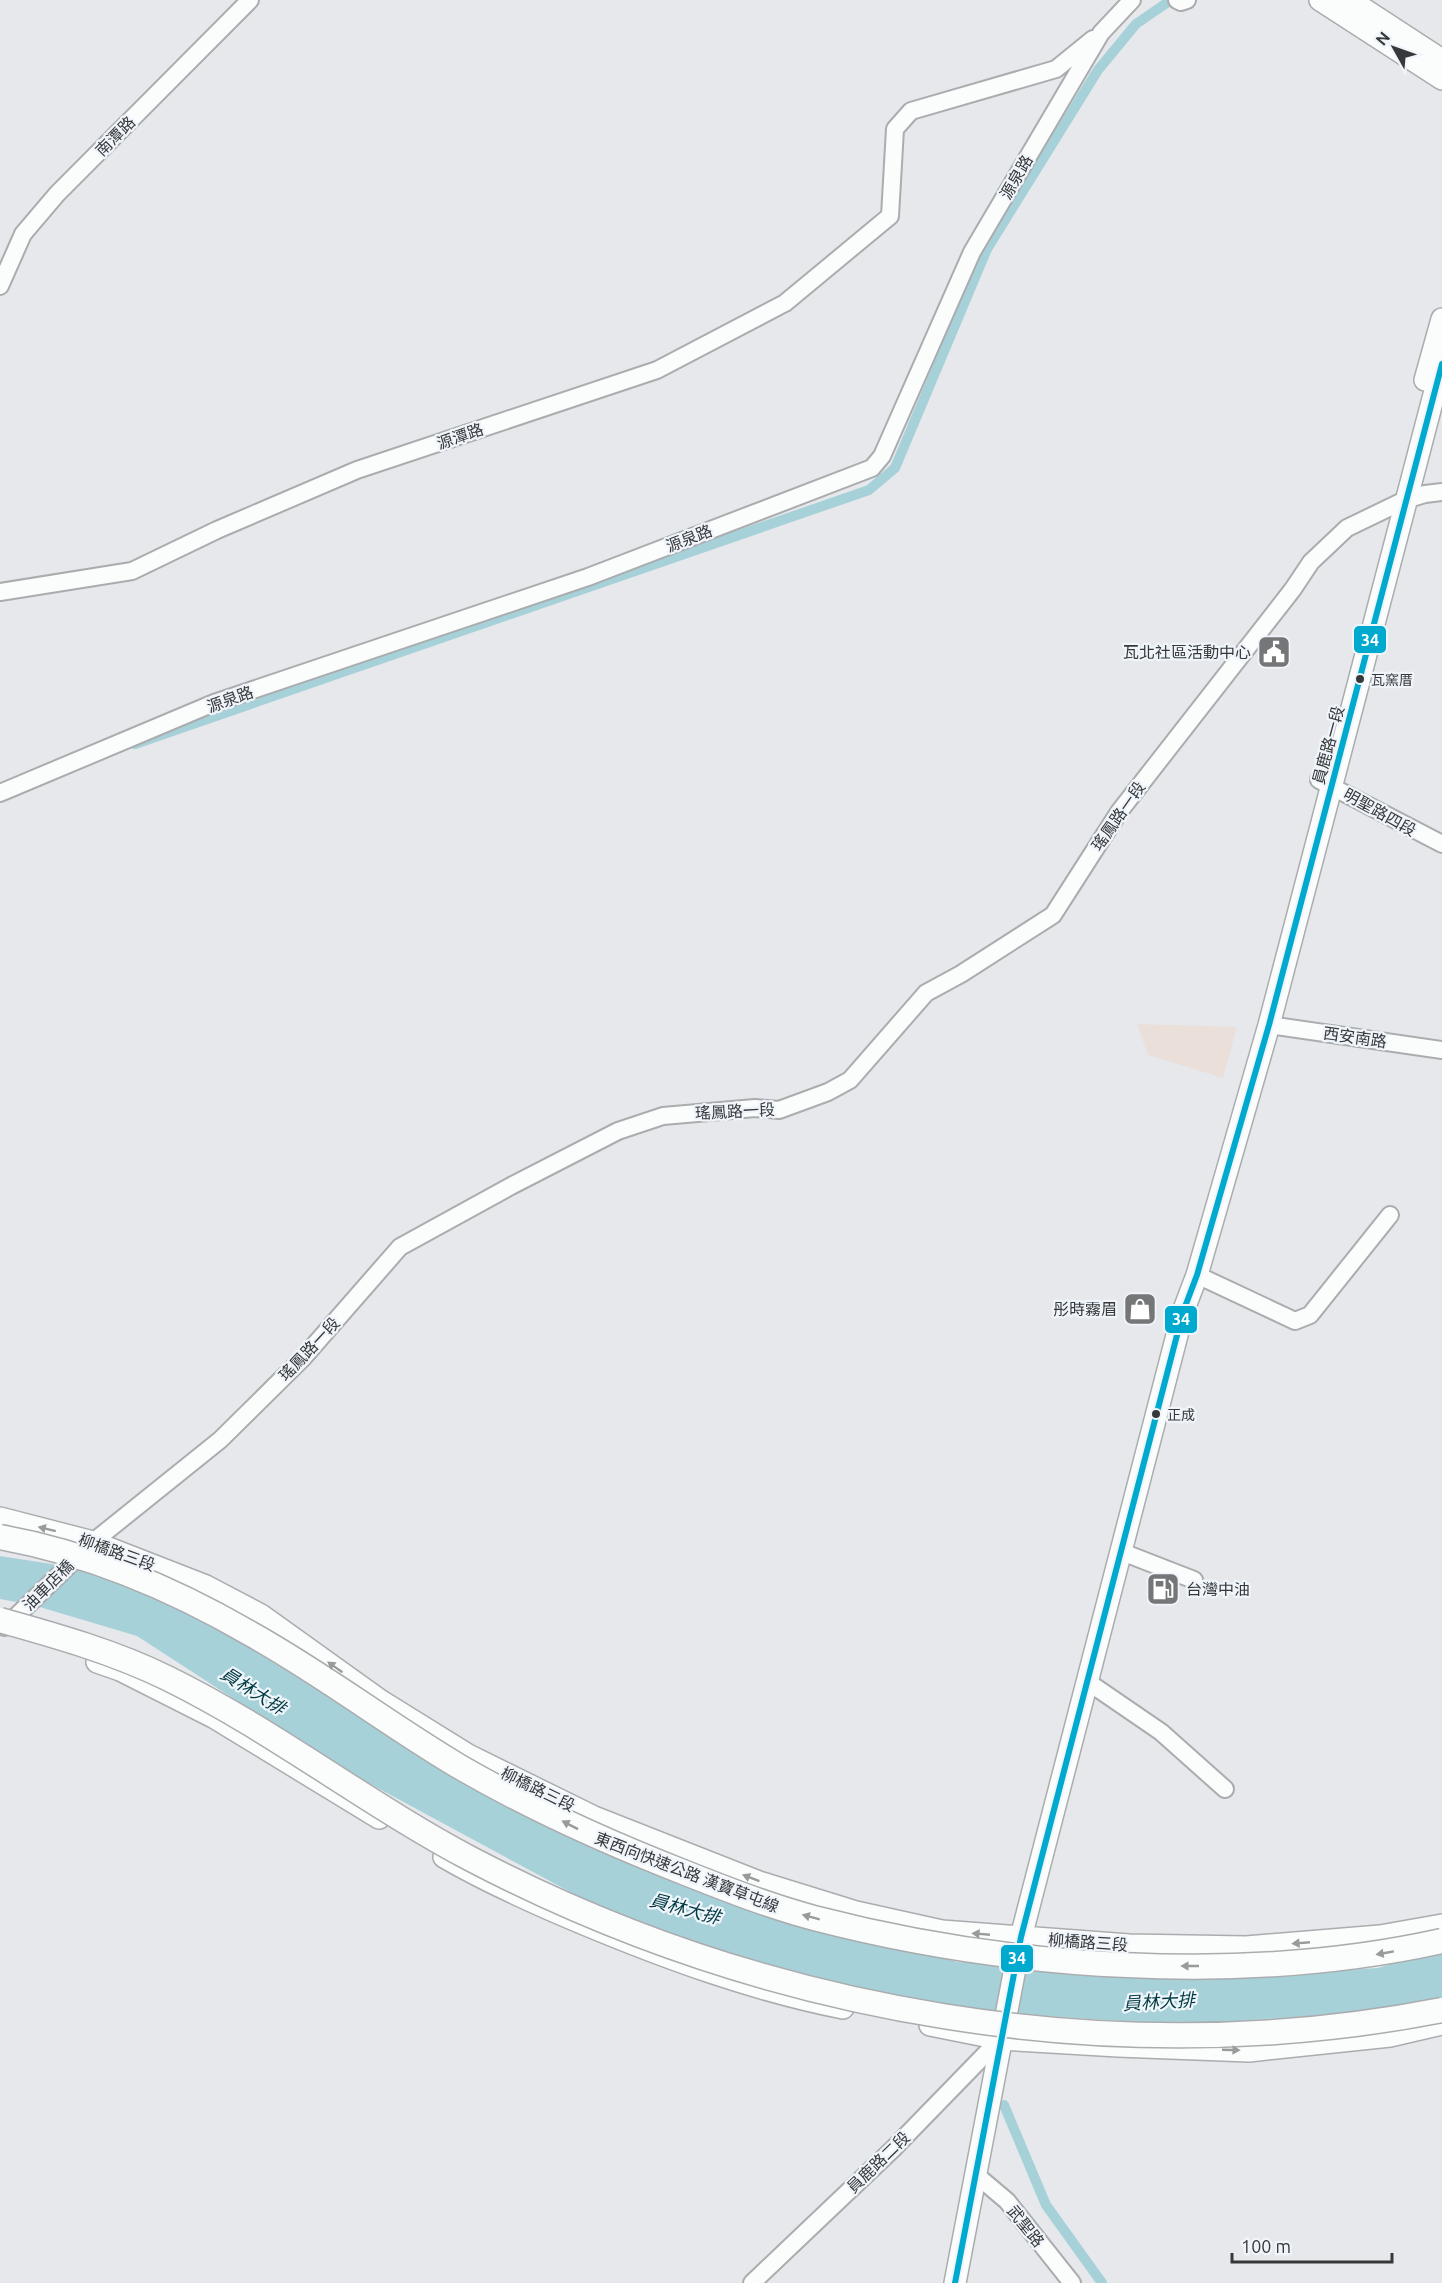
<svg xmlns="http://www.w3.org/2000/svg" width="1442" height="2283" font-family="Ubuntu,'Noto Sans TC',sans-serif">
	<rect width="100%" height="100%" fill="#e6e8eb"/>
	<path fill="#ebdfda" d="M 1137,1024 L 1237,1027 L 1223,1078 L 1148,1055 Z"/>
	<path fill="#a7d1d9" d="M 0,1556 L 71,1567 L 166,1596 L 455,1775 L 655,1875 L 957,1962 L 1227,1977 L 1378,1968 L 1442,1949 L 1442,1998 L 1380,2011 L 1181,2025 L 1000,2013 L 784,1975 L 598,1907 L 337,1766 L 137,1636 L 33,1605 L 0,1599 Z"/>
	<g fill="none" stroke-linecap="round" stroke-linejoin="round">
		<path stroke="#a7d1d9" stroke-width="10" d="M 135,744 L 869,490 L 895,468 L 987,249 L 1098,70 L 1136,24 L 1171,0
			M 1004,2105 L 1046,2205 L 1102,2283"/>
		<defs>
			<path id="minor" d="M 1177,0 L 1181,2 L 1187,0
				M 0,286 L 23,234 L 57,194 L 250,0
				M 0,592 L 132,571 L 217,530 L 357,470 L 657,370 L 785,303 L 890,216 L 895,129 L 911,111 L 1056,69 L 1093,39
				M 1319,780 L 1442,844
				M 0,793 L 214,703 L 588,577 L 872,468 L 882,456 L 972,252 L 1101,33 L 1132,0
				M 1269,1025 L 1442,1050
				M 1197,1275 L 1295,1321 L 1310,1315 L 1390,1215
				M 1122,1552 L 1194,1580
				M 5,1627 L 93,1542 L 220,1440 L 303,1358 L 400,1247 L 511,1186 L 618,1131 L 663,1116 L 755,1108 L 779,1110 L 828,1092 L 850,1080 L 926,993 L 961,974 L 1053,915 L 1119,812 L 1293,589 L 1311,562 L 1347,528 L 1405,500 L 1425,494 L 1442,492
				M 1088,1682 L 1161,1732 L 1225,1789
				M 975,2174 L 1007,2201 L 1072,2283
				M 752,2283 L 893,2149 L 1000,2039"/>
			<path id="major" d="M 1320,0 L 1442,79
				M 1350,0 L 1442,60
				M 1425,380 L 1442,319
				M 0,1518 L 93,1542 L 206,1586 L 261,1615 L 381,1701 L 468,1755 L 594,1817 L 759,1882 L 856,1912 L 942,1931 L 1129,1945 L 1246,1947 L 1380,1936 L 1442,1925
				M 97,1662 L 120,1670 L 215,1718 L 379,1818
				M 444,1857 C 489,1883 536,1904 584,1924 C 668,1959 753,1990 843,2008
				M 930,2025 L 1000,2039 L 1118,2046 L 1249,2051 L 1390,2036 L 1442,2024
				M 955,2283 L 1021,1937 L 1183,1312 L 1197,1275 L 1269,1025 L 1442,364"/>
		</defs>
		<use href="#minor" stroke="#aaacae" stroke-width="20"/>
		<use href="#major" stroke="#aaacae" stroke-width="24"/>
		<use href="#minor" stroke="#fbfcfc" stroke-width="16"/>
		<use href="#major" stroke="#fbfcfc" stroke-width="21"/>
		<defs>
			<path id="highway-bridge" d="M 0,1537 C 88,1553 174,1589 251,1634 C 323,1674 389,1725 460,1767 C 531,1808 606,1842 683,1872 C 726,1889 769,1906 814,1918 C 1010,1969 1244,1985 1442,1941
				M 0,1620 C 57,1636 114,1652 167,1678 C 273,1730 367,1804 471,1859 C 765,2013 1115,2074 1442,2010"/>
		</defs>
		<use href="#highway-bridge" stroke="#aaacae" stroke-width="27" stroke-linecap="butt"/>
		<use href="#highway-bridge" stroke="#fbfcfc" stroke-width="24"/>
		<defs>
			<path id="bus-1" d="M 955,2283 L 1021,1937 L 1183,1312 L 1197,1275 L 1269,1025 L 1442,364"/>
		</defs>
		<use href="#bus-1" stroke="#f0f5fb" stroke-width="10"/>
		<use href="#bus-1" stroke="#00a9ce" stroke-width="6"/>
	</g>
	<defs><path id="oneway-solid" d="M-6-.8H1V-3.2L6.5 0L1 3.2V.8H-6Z" transform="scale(1.5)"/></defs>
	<g fill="#989a9b">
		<use href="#oneway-solid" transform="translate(47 1529) rotate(-166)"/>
		<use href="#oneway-solid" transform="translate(335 1667) rotate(-145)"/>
		<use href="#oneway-solid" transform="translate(570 1825) rotate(-153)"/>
		<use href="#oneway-solid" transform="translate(751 1878) rotate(-159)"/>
		<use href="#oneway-solid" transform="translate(811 1917) rotate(-165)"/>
		<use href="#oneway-solid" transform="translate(981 1934) rotate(-175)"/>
		<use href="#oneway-solid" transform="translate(1301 1943) rotate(175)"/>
		<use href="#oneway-solid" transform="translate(1385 1953) rotate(170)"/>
		<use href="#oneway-solid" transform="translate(1190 1966) rotate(180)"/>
		<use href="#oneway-solid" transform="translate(1231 2050) rotate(2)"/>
	</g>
	<defs>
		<symbol id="civic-square" viewBox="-11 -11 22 22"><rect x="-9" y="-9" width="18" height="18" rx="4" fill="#747678" stroke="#f0f5fb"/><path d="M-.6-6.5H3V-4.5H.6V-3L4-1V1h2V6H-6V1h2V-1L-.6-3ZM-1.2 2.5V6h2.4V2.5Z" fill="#fff"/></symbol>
		<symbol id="shop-square" viewBox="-11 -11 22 22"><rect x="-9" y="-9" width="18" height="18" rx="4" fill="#747678" stroke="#f0f5fb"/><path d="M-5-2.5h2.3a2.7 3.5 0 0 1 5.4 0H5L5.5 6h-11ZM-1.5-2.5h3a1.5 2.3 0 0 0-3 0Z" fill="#fff"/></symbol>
		<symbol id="fuel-square" viewBox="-11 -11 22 22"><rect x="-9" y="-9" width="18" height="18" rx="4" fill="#747678" stroke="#f0f5fb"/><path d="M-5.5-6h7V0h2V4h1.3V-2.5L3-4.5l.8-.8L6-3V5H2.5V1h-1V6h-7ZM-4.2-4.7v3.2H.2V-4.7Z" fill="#fff"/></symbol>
	</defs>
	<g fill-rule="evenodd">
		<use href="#civic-square" x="1255" y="633" width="38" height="38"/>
		<use href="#shop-square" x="1121" y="1290" width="38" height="38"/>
		<use href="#fuel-square" x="1144" y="1570" width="38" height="38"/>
	</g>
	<g fill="#36383a" stroke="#f0f5fb" stroke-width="2">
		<circle cx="1360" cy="679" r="5"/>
		<circle cx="1156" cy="1414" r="5"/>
	</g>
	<g text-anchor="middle" stroke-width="4.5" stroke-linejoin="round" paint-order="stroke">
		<g font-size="14" fill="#36383a" stroke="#f0f5fb" text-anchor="start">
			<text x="1371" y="685">瓦窯厝</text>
			<text x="1167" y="1420">正成</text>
		</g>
		<g font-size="16" fill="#36383a" stroke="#f0f5fb">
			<text transform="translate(115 136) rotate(-45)" y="6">南潭路</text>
			<text transform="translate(1016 177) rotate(-60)" y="6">源泉路</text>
			<text transform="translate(460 436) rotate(-19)" y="6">源潭路</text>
			<text transform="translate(689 538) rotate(-21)" y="6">源泉路</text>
			<text transform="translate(230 699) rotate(-20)" y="6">源泉路</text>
			<text transform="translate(1328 745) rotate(-75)" y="6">員鹿路一段</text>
			<text transform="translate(1380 812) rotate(29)" y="6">明聖路四段</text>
			<text transform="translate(1118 816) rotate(-55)" y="6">瑤鳳路一段</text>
			<text transform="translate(1355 1037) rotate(8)" y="6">西安南路</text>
			<text transform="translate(735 1111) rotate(-3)" y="6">瑤鳳路一段</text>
			<text transform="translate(309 1349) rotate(-47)" y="6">瑤鳳路一段</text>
			<text transform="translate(117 1552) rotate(20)" y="6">柳橋路三段</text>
			<text transform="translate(48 1585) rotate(-45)" y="6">油車店橋</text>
			<text transform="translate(538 1789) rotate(26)" y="6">柳橋路三段</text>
			<text transform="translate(687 1872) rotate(21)" y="6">東西向快速公路 漢寶草屯線</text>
			<text transform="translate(1088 1942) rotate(4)" y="6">柳橋路三段</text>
			<text transform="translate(878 2162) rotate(-44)" y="6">員鹿路二段</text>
			<text transform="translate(1026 2226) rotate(51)" y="6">武聖路</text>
		</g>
		<g font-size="16" fill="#36383a" stroke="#f0f5fb" text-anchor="end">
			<text x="1251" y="658">瓦北社區活動中心</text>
			<text x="1117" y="1315">彤時霧眉</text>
			<text x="1186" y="1595" text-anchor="start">台灣中油</text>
		</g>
		<g font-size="18" font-style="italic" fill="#003a42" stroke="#f0f5fb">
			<text transform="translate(253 1691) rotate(32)" y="6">員林大排</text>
			<text transform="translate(685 1909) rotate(15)" y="6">員林大排</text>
			<text transform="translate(1159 2002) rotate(-3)" y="6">員林大排</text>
		</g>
	</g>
	<g stroke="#f0f5fb" stroke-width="2">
		<rect x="1353" y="625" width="34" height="29" rx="6" fill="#00a9ce"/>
		<rect x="1164" y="1305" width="34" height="29" rx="6" fill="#00a9ce"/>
		<rect x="1000" y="1944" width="34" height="29" rx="6" fill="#00a9ce"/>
	</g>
	<g font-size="16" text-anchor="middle" font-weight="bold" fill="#fff">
		<text x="1370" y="646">34</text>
		<text x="1181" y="1325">34</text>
		<text x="1017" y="1964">34</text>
	</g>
	<g transform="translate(1394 48) rotate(310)" stroke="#f0f5fb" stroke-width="4.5" paint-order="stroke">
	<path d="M0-4.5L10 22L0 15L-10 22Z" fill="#36383a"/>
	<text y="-9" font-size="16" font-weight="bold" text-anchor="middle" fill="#36383a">N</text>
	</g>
	<path d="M1232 2253v9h160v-9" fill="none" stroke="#36383a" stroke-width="3"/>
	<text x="1241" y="2253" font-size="18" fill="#36383a" stroke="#f0f5fb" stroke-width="4.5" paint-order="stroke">100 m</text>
</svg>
